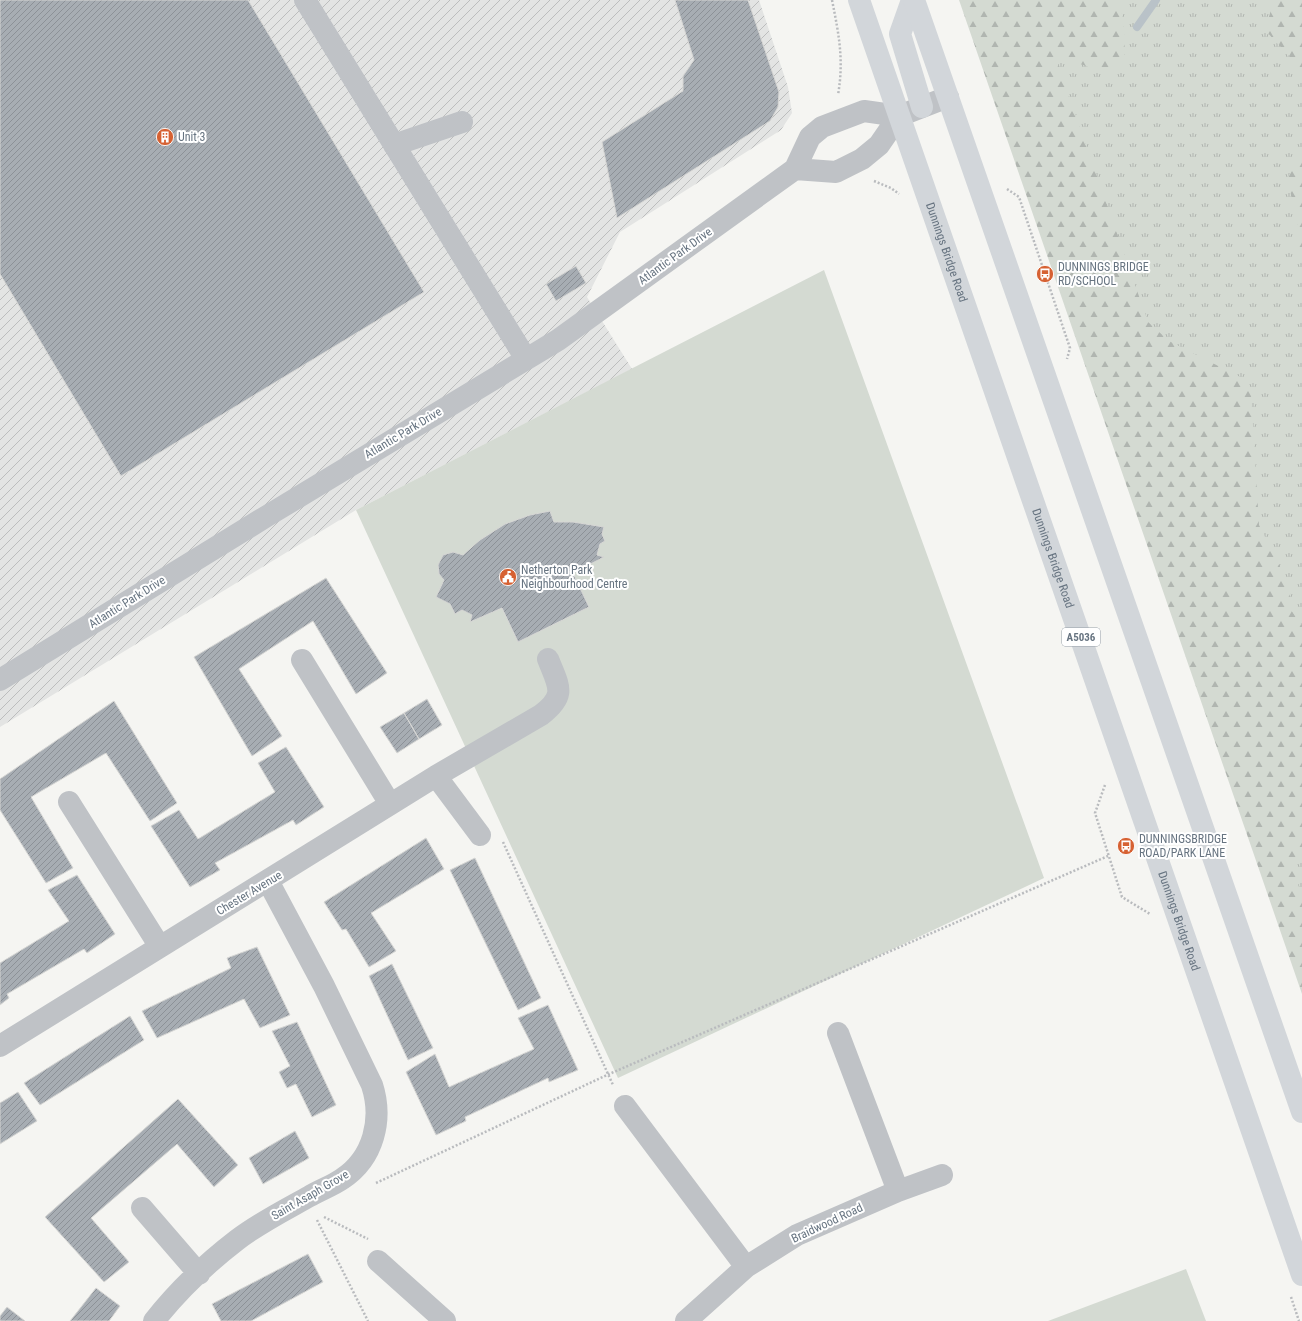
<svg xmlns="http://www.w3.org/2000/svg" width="1302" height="1321" font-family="'Roboto Condensed',sans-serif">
	<defs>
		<pattern id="industrial-furrows" width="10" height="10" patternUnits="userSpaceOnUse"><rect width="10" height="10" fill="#e3e4e3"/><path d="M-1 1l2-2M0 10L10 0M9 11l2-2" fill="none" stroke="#bcbdbd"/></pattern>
		<pattern id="grass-tufts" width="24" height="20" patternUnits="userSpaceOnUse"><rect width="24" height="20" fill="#d4dad2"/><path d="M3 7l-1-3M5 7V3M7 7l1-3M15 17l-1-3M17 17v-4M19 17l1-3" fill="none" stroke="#b0b5b0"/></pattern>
		<pattern id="forest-firs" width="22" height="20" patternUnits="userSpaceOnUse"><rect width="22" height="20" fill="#d4dad2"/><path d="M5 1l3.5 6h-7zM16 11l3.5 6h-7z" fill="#b0b5b0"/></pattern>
		<pattern id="building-hatch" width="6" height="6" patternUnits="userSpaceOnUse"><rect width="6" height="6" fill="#a7adb3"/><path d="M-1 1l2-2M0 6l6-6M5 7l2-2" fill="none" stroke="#8c9197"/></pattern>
	</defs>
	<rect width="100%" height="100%" fill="#f5f5f2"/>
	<path fill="url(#industrial-furrows)" d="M 0,0 L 759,0 L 788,87 L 792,113 L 781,130 L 620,232 L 587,297 L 632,369 L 356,510 L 0,727 Z"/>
	<path fill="url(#grass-tufts)" d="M 969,0 L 1302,0 L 1302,929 Z"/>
	<path fill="url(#forest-firs)" d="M 959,0 L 1120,0 L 1125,36 L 1124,60 L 1116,69 L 1101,71 L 1093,69 L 1054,53 L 1148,322 L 1169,341 L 1240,377 L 1246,382 L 1251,392 L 1259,525 L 1291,589 L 1288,606 L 1302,625 L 1302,858 L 1297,861 L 1294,869 L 1302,899 L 1302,994 Z
		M 1274,0 L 1302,0 L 1302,82 L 1291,58 L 1265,30 Z
		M 1302,153 L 1302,265 L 1296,247 L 1298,213 L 1287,184 L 1288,177 Z"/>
	<path fill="#d4dad2" d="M 824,270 L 1044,878 L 618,1078 L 356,510 Z
		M 1186,1269 L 1206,1321 L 1048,1321 Z"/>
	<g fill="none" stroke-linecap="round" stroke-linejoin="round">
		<path stroke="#b9c2c8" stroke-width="8" d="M 1137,27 L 1156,0"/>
	</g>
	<path fill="url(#building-hatch)" stroke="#d7d7d5" d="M 0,0 L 248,0 L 424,292 L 121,476 L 0,274 Z
		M 675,0 L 748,0 L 779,92 L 778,107 L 770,121 L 617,218 L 602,142 L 683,91 L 683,76 L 694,60 Z
		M 576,266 L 586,283 L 556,301 L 546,284 Z
		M 550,511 L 554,522 L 573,522 L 604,527 L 602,534 L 605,541 L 600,544 L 597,555 L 604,557 L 573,573 L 589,607 L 518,642 L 502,608 L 470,622 L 472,615 L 462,610 L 455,614 L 450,604 L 436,597 L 444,580 L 439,574 L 438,565 L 443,555 L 453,552 L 463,555 L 480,540 L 505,524 L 530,515 Z
		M 326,578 L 387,673 L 356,694 L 313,621 L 239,669 L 282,736 L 252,756 L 194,657 Z
		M 427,699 L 442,725 L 419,739 L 404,713 Z
		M 114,701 L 177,803 L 150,821 L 106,753 L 31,797 L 73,868 L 46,883 L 0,810 L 0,779 Z
		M 404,713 L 419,739 L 397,753 L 380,727 Z
		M 286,747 L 324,807 L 296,825 L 293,820 L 215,863 L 220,870 L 190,887 L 151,826 L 179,810 L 198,839 L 275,792 L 258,763 Z
		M 426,838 L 444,869 L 371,913 L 396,951 L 369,967 L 346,929 L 342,930 L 324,902 Z
		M 475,858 L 541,998 L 518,1010 L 450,870 Z
		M 77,875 L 115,934 L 87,953 L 84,949 L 7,994 L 9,998 L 0,1005 L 0,963 L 69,921 L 48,890 Z
		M 257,947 L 290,1015 L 260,1028 L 244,999 L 157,1038 L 142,1011 L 231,968 L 227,958 Z
		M 392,964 L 433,1048 L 408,1060 L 369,976 Z
		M 548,1005 L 578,1070 L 549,1082 L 548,1078 L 465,1117 L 466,1121 L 436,1135 L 406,1072 L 435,1054 L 449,1087 L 534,1049 L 518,1018 Z
		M 130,1016 L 144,1040 L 40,1105 L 24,1083 Z
		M 297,1022 L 336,1105 L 312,1117 L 296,1084 L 287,1088 L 279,1072 L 290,1066 L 272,1031 Z
		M 18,1092 L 37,1121 L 0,1144 L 0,1103 Z
		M 178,1099 L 238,1165 L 214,1187 L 177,1144 L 91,1218 L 129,1262 L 104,1282 L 45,1217 Z
		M 295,1131 L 309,1158 L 263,1184 L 249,1158 Z
		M 308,1254 L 323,1282 L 251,1321 L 221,1321 L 212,1304 Z
		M 96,1288 L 120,1306 L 109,1321 L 70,1321 Z
		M 7,1307 L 25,1321 L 0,1321 L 0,1316 Z"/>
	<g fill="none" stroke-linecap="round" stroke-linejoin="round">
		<path stroke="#b9bbbe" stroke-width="2.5" stroke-dasharray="2 2" stroke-linecap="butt" d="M 832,0 C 839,35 844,60 838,95
			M 874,181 L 891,188 L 899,194
			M 1007,189 L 1019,197 L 1070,348 L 1067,359
			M 1105,785 L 1095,813 L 1122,897 L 1150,914
			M 503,842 L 613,1085
			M 376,1183 L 607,1075 L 1108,856
			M 324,1217 L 368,1239
			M 317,1220 L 368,1321
			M 1291,1297 L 1299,1321"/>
		<path stroke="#bfc2c6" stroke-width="22" d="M 305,0 L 526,359
			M 394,145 L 462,122
			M 795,169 L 836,172 L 862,159 L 879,145 L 899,116
			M 302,660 L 390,804
			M 0,680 L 267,516 L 558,340 L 795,169 L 810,137 L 822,127 L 864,111 L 899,116 L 948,97
			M 436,776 L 541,715 C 567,695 559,687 548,659
			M 69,802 L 160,947
			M 838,1033 L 898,1191
			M 0,1046 L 436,776 L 480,835
			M 625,1106 L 746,1267
			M 142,1208 L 199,1274
			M 378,1261 L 445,1321
			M 154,1321 C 177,1292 207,1263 237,1240 C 259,1223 285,1210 310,1196 C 320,1190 332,1186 342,1179 C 374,1158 383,1119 372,1085 L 324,986 L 268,881
			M 686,1321 L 746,1267 L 797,1235 L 898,1191 L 942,1175"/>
		<g stroke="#d2d6da" stroke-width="22">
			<path id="s1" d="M 859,0 L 1302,1275"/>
			<path d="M 912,0 L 900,34 L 922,107"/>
			<path d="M 914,0 L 1302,1112"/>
		</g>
	</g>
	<defs>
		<symbol id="building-disc" viewBox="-11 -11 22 22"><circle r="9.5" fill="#d66132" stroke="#fff"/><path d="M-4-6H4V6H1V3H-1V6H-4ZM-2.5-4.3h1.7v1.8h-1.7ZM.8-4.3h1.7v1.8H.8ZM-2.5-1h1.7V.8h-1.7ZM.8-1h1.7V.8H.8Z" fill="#fff"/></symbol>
		<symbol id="bus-disc" viewBox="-11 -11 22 22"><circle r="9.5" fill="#d66132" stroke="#fff"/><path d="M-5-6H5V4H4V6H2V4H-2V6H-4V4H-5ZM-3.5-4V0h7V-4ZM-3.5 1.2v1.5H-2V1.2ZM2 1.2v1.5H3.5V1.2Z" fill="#fff"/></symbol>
		<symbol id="civic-disc" viewBox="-11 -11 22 22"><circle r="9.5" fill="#d66132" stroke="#fff"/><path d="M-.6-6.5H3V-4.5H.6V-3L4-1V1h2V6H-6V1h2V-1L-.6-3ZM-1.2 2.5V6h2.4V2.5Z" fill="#fff"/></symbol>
	</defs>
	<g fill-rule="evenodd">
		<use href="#building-disc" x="155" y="127" width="20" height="20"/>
		<use href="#bus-disc" x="1035" y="264" width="20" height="20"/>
		<use href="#civic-disc" x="498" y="567" width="20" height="20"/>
		<use href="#bus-disc" x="1116" y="836" width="20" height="20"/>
	</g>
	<g text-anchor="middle" stroke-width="4" stroke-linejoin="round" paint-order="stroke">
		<rect fill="#fff" stroke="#959ea7" stroke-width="1" x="1062" y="628" width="38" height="18" rx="3"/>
		<g font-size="11" font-weight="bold" fill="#677481">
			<text x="1081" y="641">A5036</text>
		</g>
		<g font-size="12" fill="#677481" stroke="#fff" text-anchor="start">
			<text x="178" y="141">Unit 3</text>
			<text x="1058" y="271">DUNNINGS BRIDGE<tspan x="1058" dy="14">RD/SCHOOL</tspan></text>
			<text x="521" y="574">Netherton Park<tspan x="521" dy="14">Neighbourhood Centre</tspan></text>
			<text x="1139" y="843">DUNNINGSBRIDGE<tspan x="1139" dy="14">ROAD/PARK LANE</tspan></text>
		</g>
		<g font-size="12" fill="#677481" stroke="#fff">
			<text dy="4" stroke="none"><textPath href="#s1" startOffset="267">Dunnings Bridge Road</textPath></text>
			<text transform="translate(675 256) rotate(-36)" y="4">Atlantic Park Drive</text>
			<text transform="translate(403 433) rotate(-31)" y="4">Atlantic Park Drive</text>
			<text dy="4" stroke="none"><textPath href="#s1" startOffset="591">Dunnings Bridge Road</textPath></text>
			<text transform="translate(127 602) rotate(-32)" y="4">Atlantic Park Drive</text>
			<text transform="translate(249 893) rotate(-31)" y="4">Chester Avenue</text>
			<text dy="4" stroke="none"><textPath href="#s1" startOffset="975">Dunnings Bridge Road</textPath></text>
			<text transform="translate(310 1195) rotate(-30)" y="4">Saint Asaph Grove</text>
			<text transform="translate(827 1223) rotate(-25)" y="4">Braidwood Road</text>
		</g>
	</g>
</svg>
